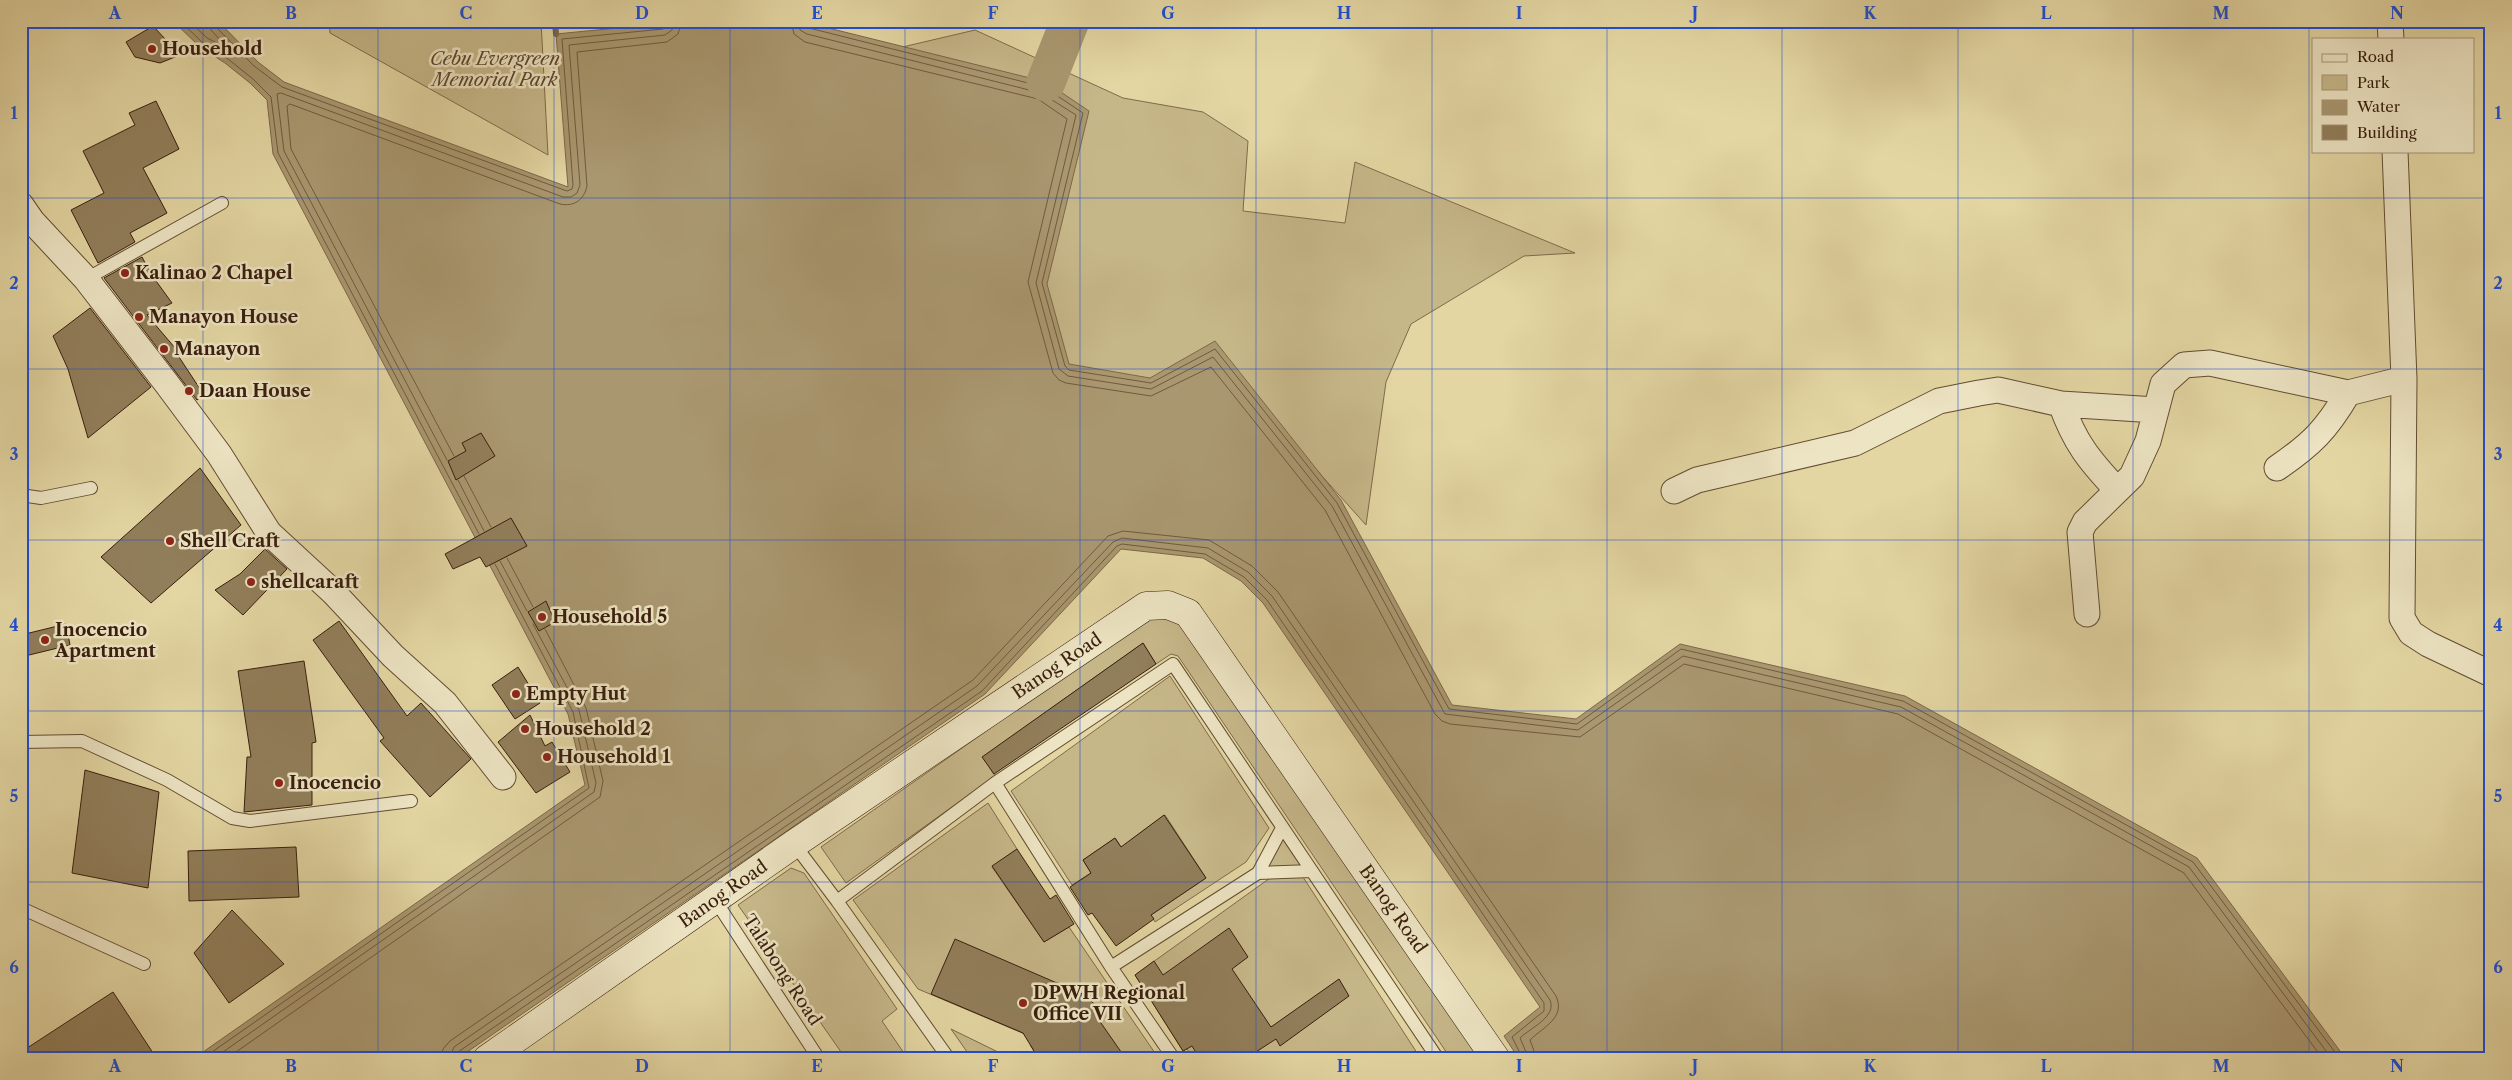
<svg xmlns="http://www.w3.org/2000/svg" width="2512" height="1080" font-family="'Libre Caslon Text',serif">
	<rect width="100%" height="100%" fill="#e3d6a2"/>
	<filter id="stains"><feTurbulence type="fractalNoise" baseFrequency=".004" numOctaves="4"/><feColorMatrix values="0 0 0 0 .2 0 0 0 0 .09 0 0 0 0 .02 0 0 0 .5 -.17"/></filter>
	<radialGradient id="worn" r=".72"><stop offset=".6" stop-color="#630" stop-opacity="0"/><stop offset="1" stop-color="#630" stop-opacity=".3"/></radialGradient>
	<path fill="#c6b789" stroke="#7f6a4b" d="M 329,21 L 541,21 L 548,155 L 330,33 Z
		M 975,30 L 1123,98 L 1203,112 L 1248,141 L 1243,211 L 1345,223 L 1355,162 L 1575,253 L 1524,256 L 1411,324 L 1386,382 L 1366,525 L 1224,367 L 1089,396 L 830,64 Z
		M 1146,619 L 1172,619 L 1186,629 L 1484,1059 L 1451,1059 L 1178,656 L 1171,654 L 1156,664 L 1143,643 L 983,757 L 995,776 L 846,883 L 821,847 Z
		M 1170,676 L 1269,828 L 1246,862 L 1155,922 L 1151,915 L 1206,878 L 1165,815 L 1131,840 L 1123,850 L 1115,838 L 1083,860 L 1091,873 L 1072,885 L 1011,791 Z
		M 988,803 L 1017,849 L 992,867 L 1044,942 L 1069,927 L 1159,1059 L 1039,1059 L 1030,1045 L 1039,1040 L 918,989 L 853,900 Z
		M 1282,828 L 1312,871 L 1258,873 Z
		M 791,868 L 804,873 L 897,1009 L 882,1021 L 908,1059 L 846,1059 L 738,905 Z
		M 1303,877 L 1421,1059 L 1194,1059 L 1187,1049 L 1183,1051 L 1135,975 L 1270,878 Z
		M 951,1029 L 998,1052 L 1003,1059 L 972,1059 Z"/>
	<path fill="#a9976f" stroke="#7c6748" d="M 173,21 L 218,21 L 258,62 L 284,82 L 568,187 L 556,34 L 689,21 L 800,21 L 1046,82 L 1089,111 L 1047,284 L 1069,364 L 1150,378 L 1215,341 L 1341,500 L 1452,705 L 1576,719 L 1680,644 L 1905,696 L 2197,858 L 2346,1059 L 1519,1059 L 1504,1036 L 1540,1007 L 1263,603 L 1241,581 L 1203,558 L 1121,549 L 985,694 L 457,1059 L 193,1059 L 585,785 L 568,714 L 273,154 L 267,100 L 250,83 L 225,63 L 200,47 Z"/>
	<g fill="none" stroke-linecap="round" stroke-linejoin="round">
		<path stroke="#705a3e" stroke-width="1" d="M 180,21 L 203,43 L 228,59 L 253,79 L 271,97 L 278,153 L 479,534
			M 189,21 L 207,38 L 221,45 L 222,42 L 211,30 L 208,21
			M 215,21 L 216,27 L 254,66 L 282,87 L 567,191 L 572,189 L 573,185 L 562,39 L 663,29 L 667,26 L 669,21
			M 791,21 L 794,34 L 805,42 L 1038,99 L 1067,119 L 1028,282 L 1053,373 L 1059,380 L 1066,383 L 1151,396 L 1211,367 L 1325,510 L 1435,714 L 1442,721 L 1450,724 L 1580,737 L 1684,664 L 1898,714 L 2184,873 L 2323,1059
			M 798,21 L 800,30 L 807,34 L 1041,93 L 1076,115 L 1036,283 L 1059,369 L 1068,376 L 1151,389 L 1213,357 L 1332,506 L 1445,714 L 1578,730 L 1683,656 L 1901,707 L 2189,867 L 2332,1059
			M 805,21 L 809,28 L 1044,87 L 1083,113 L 1042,283 L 1065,366 L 1069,370 L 1151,383 L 1215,349 L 1337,503 L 1449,709 L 1577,724 L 1681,649 L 1903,701 L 2193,862 L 2340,1059
			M 454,456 L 291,149 L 287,106 L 290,104 L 560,204 C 574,207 584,200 587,186 L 577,52 L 667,42 L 678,34 L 682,21
			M 447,460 L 284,151 L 277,94 L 281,93 L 563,197 L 571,197 L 577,193 L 580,185 L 569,45 L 665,35 L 672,30 L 675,21
			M 464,476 L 491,527
			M 458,480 L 484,531
			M 507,558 L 533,607
			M 500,561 L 527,611
			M 202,1059 L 589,788 L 573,712 L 495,564
			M 213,1059 L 594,792 L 596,783 L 579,710 L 533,624
			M 226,1059 L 600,797 L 603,781 L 586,708 L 545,629
			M 441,1059 L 443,1049 L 450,1041 L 973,680 L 1108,536 L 1123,531 L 1209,540 L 1252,566 L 1278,592 L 1556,996 C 1566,1018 1543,1027 1530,1040 L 1537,1059
			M 449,1059 L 454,1047 L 977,686 L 1113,542 L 1122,538 L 1208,548 L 1248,572 L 1272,596 L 1550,1000 C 1557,1017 1530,1028 1520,1038 L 1529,1059
			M 455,1059 L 458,1052 L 982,691 L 1117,546 L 1122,544 L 1205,554 L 1244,577 L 1267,600 L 1544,1003 L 1544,1011 L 1512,1037 L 1523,1059"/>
		<path stroke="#7c6748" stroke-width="6" d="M 555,21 L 556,34"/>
		<path stroke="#a9976f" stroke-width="39" d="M 1046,82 L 1070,21"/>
	</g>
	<path fill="#917e5a" stroke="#381e0d" d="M 153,26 L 180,55 L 160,63 L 135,57 L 126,42 Z
		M 156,101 L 179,149 L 143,168 L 167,213 L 130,233 L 135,242 L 98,263 L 71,210 L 104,193 L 83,151 L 135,125 L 129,113 Z
		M 142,257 L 151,274 L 172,303 L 147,315 L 181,355 L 179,357 L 204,395 L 197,400 L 104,278 Z
		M 90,308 L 151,387 L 88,438 L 68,369 L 53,336 Z
		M 481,433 L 495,456 L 456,480 L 448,461 L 466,451 L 462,443 Z
		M 200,468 L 241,525 L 151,603 L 101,557 Z
		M 511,518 L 527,546 L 486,567 L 480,557 L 453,569 L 445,554 Z
		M 265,549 L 287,569 L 243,615 L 215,590 L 240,574 Z
		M 546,601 L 555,622 L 539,631 L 528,612 Z
		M 339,621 L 407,716 L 421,703 L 471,759 L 430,797 L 380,741 L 384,738 L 313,640 Z
		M 66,624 L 70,645 L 21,657 L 21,635 Z
		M 1143,643 L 1156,664 L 994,774 L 982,757 Z
		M 304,661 L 316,742 L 312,743 L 312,805 L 244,812 L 247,757 L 251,757 L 238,671 Z
		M 518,667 L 540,703 L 515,719 L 492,685 Z
		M 530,715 L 545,746 L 552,742 L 570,772 L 536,793 L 498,742 Z
		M 85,770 L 159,792 L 148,888 L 72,873 Z
		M 1164,815 L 1206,878 L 1151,915 L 1154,919 L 1116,946 L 1092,913 L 1088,915 L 1070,887 L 1091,873 L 1083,860 L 1115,838 L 1121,847 Z
		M 296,847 L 299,897 L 189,901 L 188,851 Z
		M 1017,849 L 1050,899 L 1056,895 L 1074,924 L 1044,942 L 992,866 Z
		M 232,910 L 284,964 L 229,1003 L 194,953 Z
		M 1229,928 L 1248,957 L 1232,969 L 1271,1027 L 1339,979 L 1349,996 L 1280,1046 L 1276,1039 L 1245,1059 L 1200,1059 L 1192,1046 L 1183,1051 L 1135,975 L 1154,961 L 1163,975 Z
		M 955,939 L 1087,996 L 1099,1010 L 1094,1013 L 1126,1059 L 1039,1059 L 1023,1033 L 931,994 Z
		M 113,992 L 157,1059 L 21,1059 L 21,1052 Z"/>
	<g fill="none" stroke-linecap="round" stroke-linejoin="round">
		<defs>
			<path id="lane" d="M 86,279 L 222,203
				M 21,495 L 41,498 L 91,488
				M 21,742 L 82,741 L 167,780 L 232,818 L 250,821 L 411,801
				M 995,783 L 1111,967 L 1174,1059
				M 794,844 L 837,901 L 949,1059
				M 1258,873 L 1312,871
				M 715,900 L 819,1059
				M 837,901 L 995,783 L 1173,664 L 1438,1059
				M 21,908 L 144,964
				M 1111,967 L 1258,873 L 1282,828"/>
			<path id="street" d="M 2390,21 L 2391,39
				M 2395,151 L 2404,379 L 2402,618 L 2411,633 L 2428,644 L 2491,674
				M 21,205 L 32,221 L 86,279 L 167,384 L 219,454 L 269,533 L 333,592 L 393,656 L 445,703 L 503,777
				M 2061,404 C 2075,443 2089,460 2117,490
				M 2277,468 C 2312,444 2326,430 2348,393
				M 1674,491 L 1697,480 L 1855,443 L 1939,401 L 1979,393 L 1998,390 L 2061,404 L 2156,410
				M 2087,614 L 2080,532 L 2085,522 L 2132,476 L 2148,441 L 2163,384 L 2184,365 L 2210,363 L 2348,393 L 2404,379"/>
			<path id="secondary" d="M 487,1059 L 794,844 L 1146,606 L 1168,605 L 1188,613 L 1496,1059"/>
		</defs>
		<use href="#lane" stroke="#634c32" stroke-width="14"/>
		<use href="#street" stroke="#634c32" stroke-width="27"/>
		<use href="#secondary" stroke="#381e0d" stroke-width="29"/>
		<use href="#lane" stroke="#ede4c3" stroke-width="12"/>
		<use href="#street" stroke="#ede4c3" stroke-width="25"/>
		<use href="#secondary" stroke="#ede4c3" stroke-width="28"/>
	</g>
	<path fill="none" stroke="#1d4ed8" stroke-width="1" stroke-opacity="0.55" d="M 203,21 L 203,1059M 378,21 L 378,1059M 554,21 L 554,1059M 730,21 L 730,1059M 905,21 L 905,1059M 1080,21 L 1080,1059M 1256,21 L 1256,1059M 1432,21 L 1432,1059M 1607,21 L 1607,1059M 1782,21 L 1782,1059M 1958,21 L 1958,1059M 2133,21 L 2133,1059M 2309,21 L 2309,1059M 21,198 L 2491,198M 21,369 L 2491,369M 21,540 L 2491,540M 21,711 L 2491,711M 21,882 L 2491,882"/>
	<g fill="#8f2418" stroke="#ede4c3" stroke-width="2">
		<circle cx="152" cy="49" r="5"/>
		<circle cx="125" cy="273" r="5"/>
		<circle cx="139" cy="317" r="5"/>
		<circle cx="164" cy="349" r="5"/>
		<circle cx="189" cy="391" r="5"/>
		<circle cx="170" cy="541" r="5"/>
		<circle cx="251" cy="582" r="5"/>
		<circle cx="542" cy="617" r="5"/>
		<circle cx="45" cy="640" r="5"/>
		<circle cx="516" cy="694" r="5"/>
		<circle cx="525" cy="729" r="5"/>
		<circle cx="547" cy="757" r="5"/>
		<circle cx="279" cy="783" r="5"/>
		<circle cx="1023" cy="1003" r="5"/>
	</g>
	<g text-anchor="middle" stroke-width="5" stroke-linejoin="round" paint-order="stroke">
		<g font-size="18" font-weight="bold" fill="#381e0d" stroke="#ede4c3" text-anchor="start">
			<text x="162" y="55">Household</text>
			<text x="135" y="279">Kalinao 2 Chapel</text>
			<text x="149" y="323">Manayon House</text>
			<text x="174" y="355">Manayon</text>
			<text x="199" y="397">Daan House</text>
			<text x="180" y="547">Shell Craft</text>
			<text x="261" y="588">shellcaraft</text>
			<text x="552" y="623">Household 5</text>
			<text x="55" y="636">Inocencio<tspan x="55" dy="21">Apartment</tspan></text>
			<text x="526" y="700">Empty Hut</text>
			<text x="535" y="735">Household 2</text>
			<text x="557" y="763">Household 1</text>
			<text x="289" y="789">Inocencio</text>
			<text x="1033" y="999">DPWH Regional<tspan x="1033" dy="21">Office VII</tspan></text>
		</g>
		<g font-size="18" font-style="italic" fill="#5c442c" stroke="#ede4c3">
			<text x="495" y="65">Cebu Evergreen<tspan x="495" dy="21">Memorial Park</tspan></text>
		</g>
		<g font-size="18" fill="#381e0d" stroke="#ede4c3">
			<text transform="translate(1057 666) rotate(-34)" y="6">Banog Road</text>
			<text transform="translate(723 894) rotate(-35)" y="6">Banog Road</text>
			<text transform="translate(1393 909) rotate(55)" y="6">Banog Road</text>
			<text transform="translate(782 970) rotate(57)" y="6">Talabong Road</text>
		</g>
	</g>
	<rect width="2512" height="1080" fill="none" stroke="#e3d6a2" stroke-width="55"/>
	<rect x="2312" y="38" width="162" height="115" fill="#ede4c3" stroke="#a5957a"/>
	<rect x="2322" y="54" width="25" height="8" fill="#ede4c3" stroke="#a5957a"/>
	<text x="2357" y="62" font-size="15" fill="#381e0d">Road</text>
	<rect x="2322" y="75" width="25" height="15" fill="#c6b789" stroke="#a5957a"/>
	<text x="2357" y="88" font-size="15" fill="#381e0d">Park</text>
	<rect x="2322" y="100" width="25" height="15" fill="#a9976f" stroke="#a5957a"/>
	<text x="2357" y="112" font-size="15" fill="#381e0d">Water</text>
	<rect x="2322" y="125" width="25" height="15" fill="#917e5a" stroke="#a5957a"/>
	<text x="2357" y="138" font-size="15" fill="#381e0d">Building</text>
	<rect x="28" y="28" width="2456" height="1024" fill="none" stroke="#1d4ed8" stroke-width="2"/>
	<g font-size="16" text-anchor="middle" font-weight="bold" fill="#1d4ed8">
		<text x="115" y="19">A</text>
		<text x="291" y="19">B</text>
		<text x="466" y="19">C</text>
		<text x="642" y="19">D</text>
		<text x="817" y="19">E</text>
		<text x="993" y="19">F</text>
		<text x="1168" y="19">G</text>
		<text x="1344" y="19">H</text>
		<text x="1519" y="19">I</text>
		<text x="1695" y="19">J</text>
		<text x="1870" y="19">K</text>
		<text x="2046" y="19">L</text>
		<text x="2221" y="19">M</text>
		<text x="2397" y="19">N</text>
		<text x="14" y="119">1</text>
		<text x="2498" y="119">1</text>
		<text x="14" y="289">2</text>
		<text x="2498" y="289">2</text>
		<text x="14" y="460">3</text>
		<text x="2498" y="460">3</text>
		<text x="14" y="631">4</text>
		<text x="2498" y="631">4</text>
		<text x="14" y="802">5</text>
		<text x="2498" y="802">5</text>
		<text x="14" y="973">6</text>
		<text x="2498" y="973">6</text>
		<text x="115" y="1072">A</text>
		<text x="291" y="1072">B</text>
		<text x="466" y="1072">C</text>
		<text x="642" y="1072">D</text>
		<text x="817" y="1072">E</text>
		<text x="993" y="1072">F</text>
		<text x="1168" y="1072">G</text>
		<text x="1344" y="1072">H</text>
		<text x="1519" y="1072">I</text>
		<text x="1695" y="1072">J</text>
		<text x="1870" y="1072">K</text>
		<text x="2046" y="1072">L</text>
		<text x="2221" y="1072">M</text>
		<text x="2397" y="1072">N</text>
	</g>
	<rect width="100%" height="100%" filter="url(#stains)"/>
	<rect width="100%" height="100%" fill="url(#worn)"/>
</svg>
